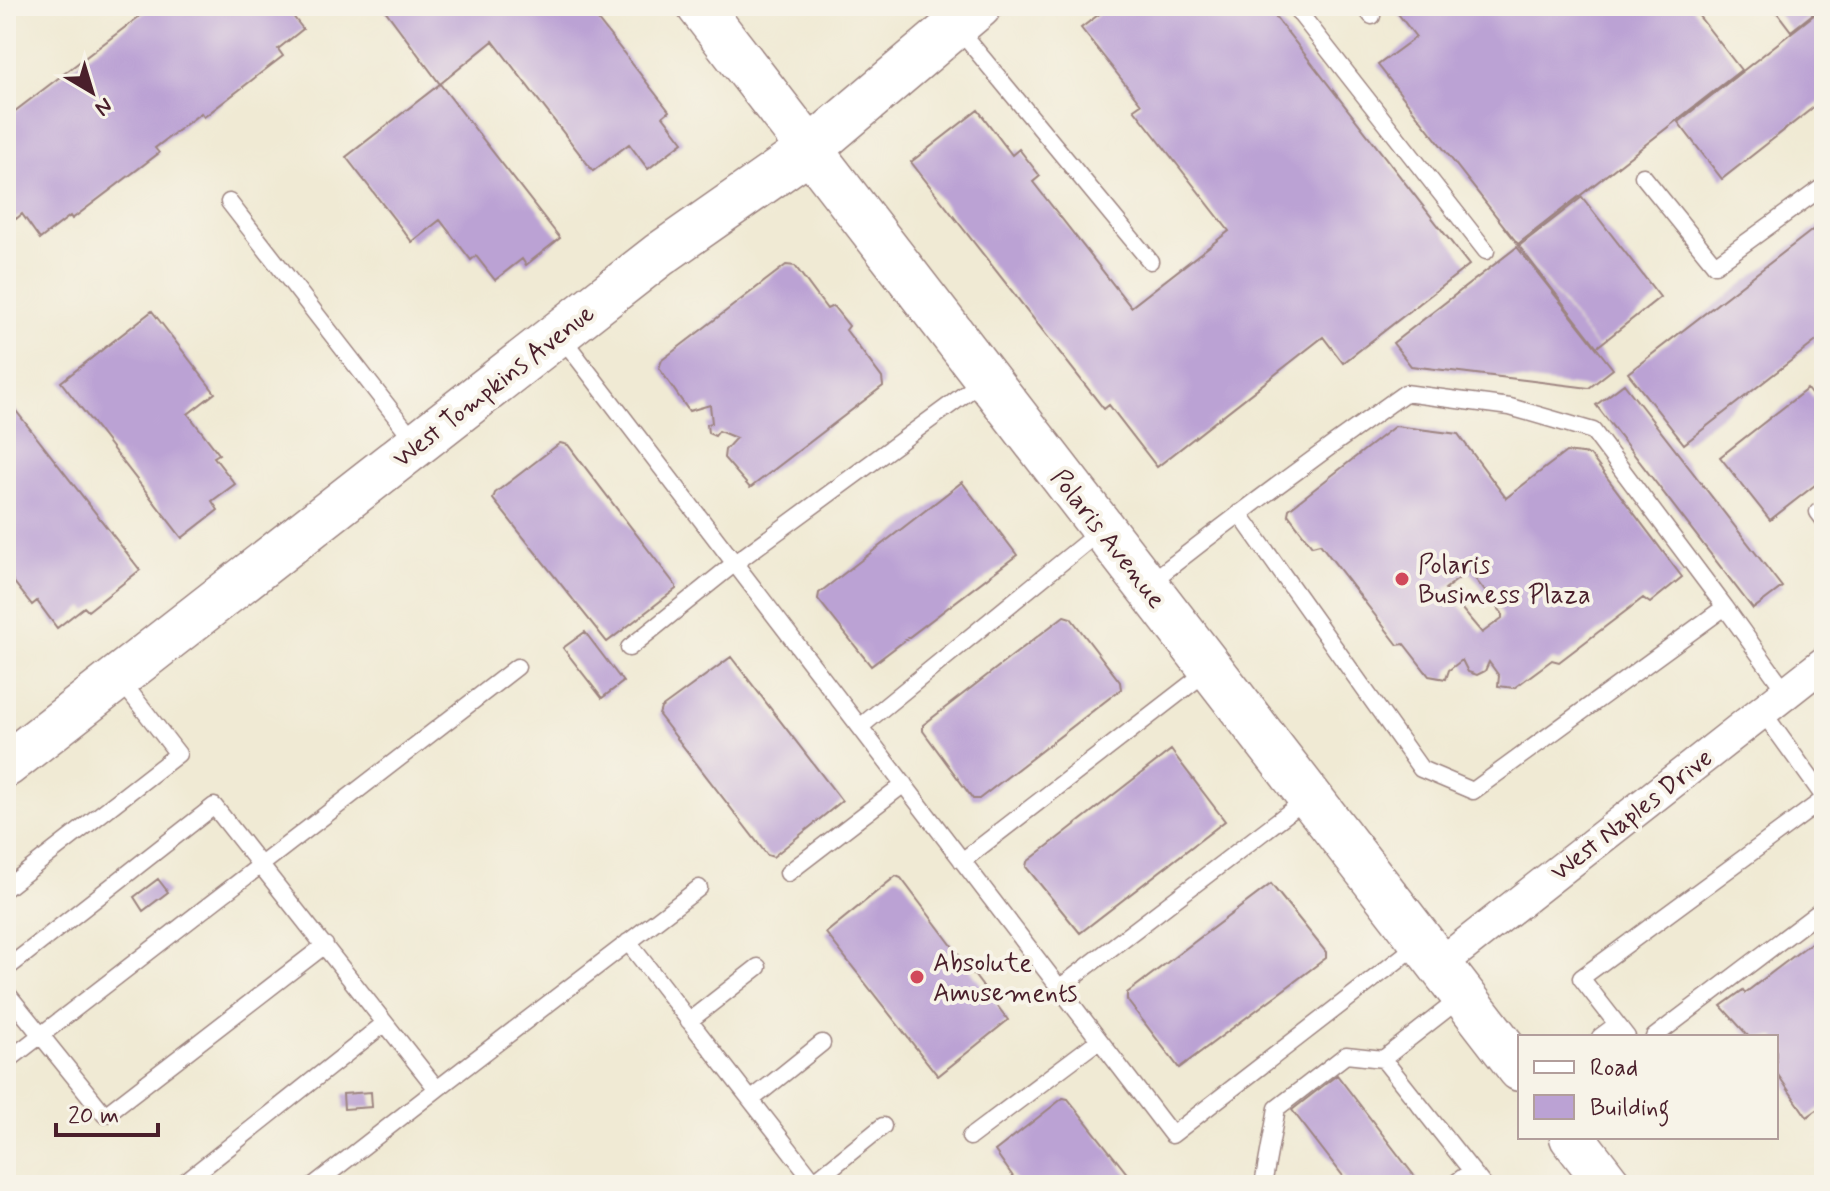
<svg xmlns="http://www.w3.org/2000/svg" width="1830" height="1191" font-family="Mynerve,sans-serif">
	<rect width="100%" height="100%" fill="#f7f3e8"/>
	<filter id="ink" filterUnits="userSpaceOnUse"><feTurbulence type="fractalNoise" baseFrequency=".0125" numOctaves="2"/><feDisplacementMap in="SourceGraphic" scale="16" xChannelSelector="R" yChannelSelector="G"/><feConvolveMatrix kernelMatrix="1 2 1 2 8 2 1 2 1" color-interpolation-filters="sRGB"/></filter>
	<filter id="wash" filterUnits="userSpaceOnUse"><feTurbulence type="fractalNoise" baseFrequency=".006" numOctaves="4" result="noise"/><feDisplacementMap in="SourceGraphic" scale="32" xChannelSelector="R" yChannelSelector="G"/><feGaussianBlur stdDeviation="1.8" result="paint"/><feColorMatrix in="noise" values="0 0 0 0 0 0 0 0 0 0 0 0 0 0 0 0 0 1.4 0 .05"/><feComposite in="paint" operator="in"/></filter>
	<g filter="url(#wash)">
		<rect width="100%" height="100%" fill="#f0ead4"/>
		<g id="blocks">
			<path fill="#bba2d4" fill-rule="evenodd" d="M 153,6 L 285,6 L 303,29 L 278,49 L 283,56 L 204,117 L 201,113 L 155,148 L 159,153 L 72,219 L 70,216 L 40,239 L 22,214 L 16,219 L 6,206 L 6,118 Z
				M 382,6 L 587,6 L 669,111 L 663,116 L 683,142 L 648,169 L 629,144 L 593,171 L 493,41 L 440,84 Z
				M 1110,6 L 1267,6 L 1469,265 L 1343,363 L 1323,337 L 1157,467 L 1109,405 L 1104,409 L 911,162 L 978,110 L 1012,155 L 1019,149 L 1040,176 L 1033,182 L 1131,307 L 1229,231 L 1134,109 L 1141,104 L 1081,28 Z
				M 1392,6 L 1691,6 L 1741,70 L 1518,244 L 1378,65 L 1416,37 Z
				M 1772,6 L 1823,6 L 1791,31 Z
				M 1824,7 L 1824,99 L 1722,179 L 1678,122 Z
				M 440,84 L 560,238 L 526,265 L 522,259 L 495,280 L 476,256 L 471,260 L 440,220 L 412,242 L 346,157 Z
				M 1582,197 L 1660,297 L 1597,347 L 1519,246 Z
				M 1824,221 L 1824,335 L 1684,444 L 1628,373 Z
				M 1517,247 L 1613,369 L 1589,388 L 1411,366 L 1393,343 Z
				M 786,265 L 795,266 L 827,309 L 833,306 L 849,326 L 846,330 L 882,378 L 883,386 L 750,488 L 724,458 L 725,450 L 736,438 L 719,431 L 715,436 L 708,433 L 707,424 L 712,423 L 710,405 L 689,411 L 659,368 L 662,360 Z
				M 152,311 L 215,393 L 188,414 L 219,454 L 214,457 L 235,484 L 212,501 L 218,510 L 182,538 L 61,382 Z
				M 1624,384 L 1782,587 L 1753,609 L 1596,405 Z
				M 1807,389 L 1824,411 L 1824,478 L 1770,520 L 1720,457 Z
				M 6,398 L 140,570 L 88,611 L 84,607 L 57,628 L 37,601 L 32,605 L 6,572 Z
				M 1395,426 L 1458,434 L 1506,498 L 1566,452 L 1590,455 L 1682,577 L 1650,603 L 1643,598 L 1559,662 L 1552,660 L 1514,688 L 1498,686 L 1499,676 L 1489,662 L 1485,671 L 1477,675 L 1468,672 L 1462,660 L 1449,670 L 1446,679 L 1429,676 L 1404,644 L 1398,645 L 1320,544 L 1312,546 L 1288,514 L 1289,509 ZM 1469,571 L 1502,613 L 1502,618 L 1482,633 L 1445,589 Z
				M 560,443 L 568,445 L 676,586 L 676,589 L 607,642 L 493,499 L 495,493 Z
				M 962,482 L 1017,555 L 871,666 L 818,599 L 819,593 Z
				M 1064,616 L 1071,618 L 1120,682 L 1121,689 L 979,799 L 973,799 L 923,731 L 923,725 Z
				M 585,632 L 623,682 L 602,698 L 563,648 Z
				M 731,657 L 842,801 L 773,857 L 767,855 L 659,715 L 661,708 Z
				M 1171,750 L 1225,821 L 1080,933 L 1026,867 L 1027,862 Z
				M 896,876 L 901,878 L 1008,1020 L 938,1076 L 826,933 Z
				M 158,879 L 168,892 L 143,911 L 134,897 Z
				M 1271,884 L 1326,952 L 1326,958 L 1179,1068 L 1127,1000 L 1127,993 Z
				M 1824,933 L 1824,1105 L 1807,1117 L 1776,1072 L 1776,1037 L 1749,1037 L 1721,1006 L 1743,990 L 1745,993 Z
				M 1337,1075 L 1419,1182 L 1415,1185 L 1350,1185 L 1292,1110 Z
				M 371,1092 L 372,1107 L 344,1109 L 343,1094 Z
				M 1063,1098 L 1068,1099 L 1136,1185 L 1019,1185 L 995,1151 Z"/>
		</g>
	</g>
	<g filter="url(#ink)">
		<use href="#blocks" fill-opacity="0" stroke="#9d8480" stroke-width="2"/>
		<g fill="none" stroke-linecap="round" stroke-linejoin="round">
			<defs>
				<path id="lane" d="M 1294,6 L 1486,251
					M 1364,6 L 1372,16
					M 956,26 L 1150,261
					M 1643,176 L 1715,265 L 1824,186
					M 229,202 L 417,444
					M 560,335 L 1172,1135 L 1420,943
					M 1818,512 L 1824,520
					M 1147,585 C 1231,519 1317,455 1405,393 L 1510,407 L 1593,431 L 1725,607 L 1473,791 L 1421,769 L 1239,513
					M 1725,607 L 1786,692
					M 629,648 L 735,563 L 984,380
					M 1762,711 L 1824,797
					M 860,727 L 1100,531
					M 962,861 L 1210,669
					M 788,873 L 904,784
					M 6,888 L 178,754 L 119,678
					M 628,942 L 817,1185
					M 6,969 L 214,806 L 437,1089 L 699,888
					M 1059,988 L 1309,797
					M 6,992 L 105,1115 L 325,945
					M 1462,997 L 1383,1059 L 1483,1185
					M 689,1021 L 758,967
					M 1600,1037 L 1616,1025
					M 1627,1037 L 1581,978 L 1824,799
					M 1654,1037 L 1824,908
					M 6,1062 L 517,667
					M 751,1100 L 822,1043
					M 970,1137 L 1099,1040
					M 815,1181 L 883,1126
					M 181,1185 L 385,1023
					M 314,1185 L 437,1089
					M 1263,1185 L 1277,1108 L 1346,1055 L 1383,1059
					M 1453,1185 L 1471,1171"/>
				<path id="street" d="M 1439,965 L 1824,663"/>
				<path id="secondary" d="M 699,6 L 1520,1069
					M 6,765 L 659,255 L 809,150 L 979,6
					M 1572,1137 L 1609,1185"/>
			</defs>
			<use href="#lane" stroke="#9d8480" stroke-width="19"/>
			<use href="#street" stroke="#9d8480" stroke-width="35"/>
			<use href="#secondary" stroke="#9d8480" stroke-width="47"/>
			<use href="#lane" stroke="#fff" stroke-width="16"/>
			<use href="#street" stroke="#fff" stroke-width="32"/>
			<use href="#secondary" stroke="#fff" stroke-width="44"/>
		</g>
	</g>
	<g fill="#d1495b" stroke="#f7f3e8" stroke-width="3">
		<circle cx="1402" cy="579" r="8"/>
		<circle cx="917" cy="977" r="8"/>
	</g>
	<g text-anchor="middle" stroke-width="8" stroke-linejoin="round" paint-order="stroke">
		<g font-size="26" fill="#4a1f2b" stroke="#f7f3e8">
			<text transform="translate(493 385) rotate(-38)" y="9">West Tompkins Avenue</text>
			<text transform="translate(1109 538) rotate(52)" y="9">Polaris Avenue</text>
			<text transform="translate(1631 814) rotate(-38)" y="9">West Naples Drive</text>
		</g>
		<g font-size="26" fill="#4a1f2b" stroke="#f7f3e8" text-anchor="start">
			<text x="1418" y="573">Polaris<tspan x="1418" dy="30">Business Plaza</tspan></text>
			<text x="933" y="971">Absolute<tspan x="933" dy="30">Amusements</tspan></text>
		</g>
	</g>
	<rect width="1830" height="1191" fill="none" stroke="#f7f3e8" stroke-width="32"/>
	<rect x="1518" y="1035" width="260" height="104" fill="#f7f3e8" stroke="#b29e9c" stroke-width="2"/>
	<rect x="1534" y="1061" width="40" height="12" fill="#ffffff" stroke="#b29e9c" stroke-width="2"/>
	<text x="1590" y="1075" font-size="24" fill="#4a1f2b">Road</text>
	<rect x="1534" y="1095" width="40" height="24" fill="#bba2d4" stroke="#b29e9c" stroke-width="2"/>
	<text x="1590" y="1115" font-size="24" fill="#4a1f2b">Building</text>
	<g transform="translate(92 92) rotate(142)" stroke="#f7f3e8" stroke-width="6" paint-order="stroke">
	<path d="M0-6L14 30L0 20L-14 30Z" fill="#4a1f2b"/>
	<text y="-12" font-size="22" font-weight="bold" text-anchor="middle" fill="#4a1f2b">N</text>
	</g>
	<path d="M56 1123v12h102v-12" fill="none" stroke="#4a1f2b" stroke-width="4"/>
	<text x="68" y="1123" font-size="24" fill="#4a1f2b" stroke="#f7f3e8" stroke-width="6" paint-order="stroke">20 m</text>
</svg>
